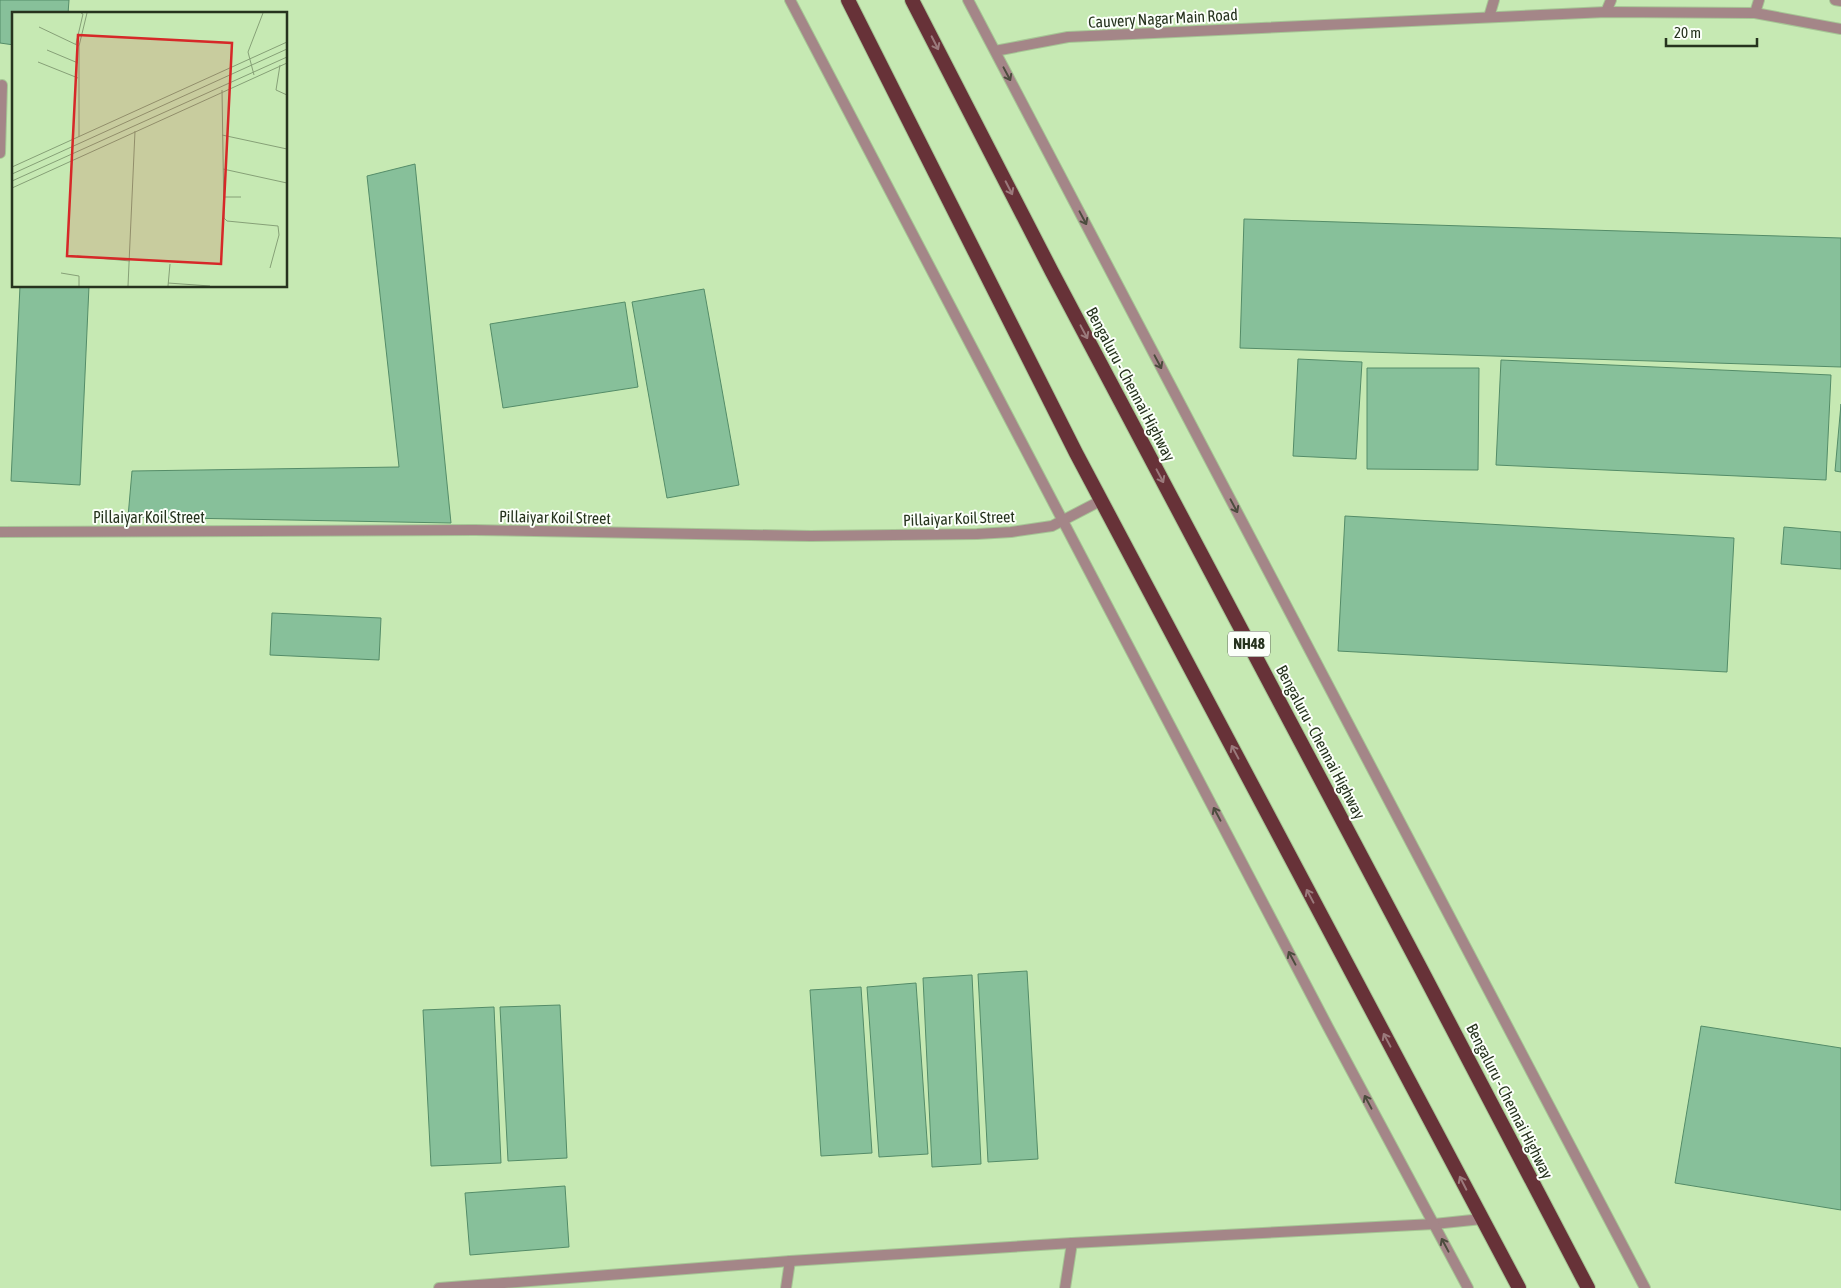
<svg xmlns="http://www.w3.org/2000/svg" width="1841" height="1288" font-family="'Asap Condensed',sans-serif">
	<rect width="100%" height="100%" fill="#c6e9b3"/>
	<path fill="#87c09a" stroke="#548c68" d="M 0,0 L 69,0 L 68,14 L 14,14 L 14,45 L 0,43 Z
		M 13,96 L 14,96 L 14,249 L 13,249 Z
		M 415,164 L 451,523 L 128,517 L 132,471 L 399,467 L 367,176 Z
		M 1244,219 L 1841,238 L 1841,367 L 1240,348 Z
		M 20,286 L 89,286 L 80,485 L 11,481 Z
		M 704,289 L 739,485 L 667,498 L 632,302 Z
		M 625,302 L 638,387 L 503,408 L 490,324 Z
		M 1298,359 L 1362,362 L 1356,459 L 1293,456 Z
		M 1501,360 L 1831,375 L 1826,480 L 1496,465 Z
		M 1367,368 L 1479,368 L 1478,470 L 1367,469 Z
		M 1841,404 L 1841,472 L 1835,471 Z
		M 1345,516 L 1734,538 L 1727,672 L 1338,651 Z
		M 1784,527 L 1841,532 L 1841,569 L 1781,564 Z
		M 272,613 L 381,618 L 379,660 L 270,655 Z
		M 1027,971 L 1038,1159 L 988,1162 L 978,974 Z
		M 972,975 L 981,1164 L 932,1167 L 923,978 Z
		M 916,983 L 928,1154 L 879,1157 L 867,987 Z
		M 861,987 L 872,1153 L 821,1156 L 810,990 Z
		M 560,1005 L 567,1158 L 508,1161 L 500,1007 Z
		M 494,1007 L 501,1163 L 431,1166 L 423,1010 Z
		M 1701,1026 L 1841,1048 L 1841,1210 L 1675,1183 Z
		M 565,1186 L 569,1247 L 470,1255 L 465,1193 Z"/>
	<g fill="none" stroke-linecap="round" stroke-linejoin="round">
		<defs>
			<path id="service" d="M 0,153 L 2,85
				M 786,1288 L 790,1261
				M 1065,1288 L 1072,1243"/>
			<path id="minor" d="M 1835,0 L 1841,1
				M 1606,12 L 1611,0
				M 1755,13 L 1759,0
				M 1489,17 L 1494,0
				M 0,532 L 475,530 L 811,536 L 977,534 L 1011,532 L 1052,526 L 1102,500
				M 439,1288 L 790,1261 L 1072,1243 L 1434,1224 L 1482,1219"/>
			<path id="tertiary" d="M 790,0 L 1328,1027 L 1468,1288
				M 968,0 L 1645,1288
				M 995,51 L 1068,37 L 1606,12 L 1755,13 L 1841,29"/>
			<path id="trunk" d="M 848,0 L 1076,453 L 1519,1288
				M 912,0 L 1052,272 L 1421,969 L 1588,1288"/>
		</defs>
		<use href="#service" stroke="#a6c595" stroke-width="12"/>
		<use href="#minor" stroke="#a6c595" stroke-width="12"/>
		<use href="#tertiary" stroke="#a6c595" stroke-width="12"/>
		<use href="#trunk" stroke="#a6c595" stroke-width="16"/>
		<use href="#service" stroke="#a48688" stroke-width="10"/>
		<use href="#minor" stroke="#a48688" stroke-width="10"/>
		<use href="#tertiary" stroke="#a48688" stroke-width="10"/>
		<use href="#trunk" stroke="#673238" stroke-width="14"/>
	</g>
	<defs><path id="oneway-shaft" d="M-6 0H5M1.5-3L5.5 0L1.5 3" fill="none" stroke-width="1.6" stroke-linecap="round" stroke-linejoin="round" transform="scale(1.25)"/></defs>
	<g stroke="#9b7a7c">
		<use href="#oneway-shaft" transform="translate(935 43) rotate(63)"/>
		<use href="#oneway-shaft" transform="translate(1009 188) rotate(63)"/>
		<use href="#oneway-shaft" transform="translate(1084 332) rotate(62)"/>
		<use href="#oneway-shaft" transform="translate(1160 476) rotate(62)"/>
		<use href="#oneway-shaft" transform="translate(1235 752) rotate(-118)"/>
		<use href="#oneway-shaft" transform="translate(1310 896) rotate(-118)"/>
		<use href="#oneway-shaft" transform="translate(1387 1040) rotate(-118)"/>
		<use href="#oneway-shaft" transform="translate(1463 1183) rotate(-117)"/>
	</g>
	<g stroke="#4c4c3e">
		<use href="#oneway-shaft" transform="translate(1007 74) rotate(62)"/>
		<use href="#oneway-shaft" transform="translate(1083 218) rotate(62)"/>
		<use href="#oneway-shaft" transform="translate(1158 362) rotate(62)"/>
		<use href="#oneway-shaft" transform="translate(1234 506) rotate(62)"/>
		<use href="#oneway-shaft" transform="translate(1217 814) rotate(-118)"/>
		<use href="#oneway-shaft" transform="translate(1292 958) rotate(-118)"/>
		<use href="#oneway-shaft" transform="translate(1368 1102) rotate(-118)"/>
		<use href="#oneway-shaft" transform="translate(1445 1245) rotate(-118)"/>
	</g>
	<g text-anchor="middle" stroke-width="4" stroke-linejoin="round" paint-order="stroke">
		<rect fill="#fbfff9" stroke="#667060" stroke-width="1" x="1228" y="631.5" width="42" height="25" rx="4"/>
		<g font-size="15" font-weight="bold" fill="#26331e">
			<text x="1249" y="649">NH48</text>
		</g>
		<g font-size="16" fill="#26331e" stroke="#fbfff9">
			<text transform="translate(1163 18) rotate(-3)" y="6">Cauvery Nagar Main Road</text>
			<text transform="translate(1131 384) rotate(62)" y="6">Bengaluru - Chennai Highway</text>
			<text x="149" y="523">Pillaiyar Koil Street</text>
			<text transform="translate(555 517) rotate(1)" y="6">Pillaiyar Koil Street</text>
			<text transform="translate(959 518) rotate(-2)" y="6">Pillaiyar Koil Street</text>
			<text transform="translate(1321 742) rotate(62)" y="6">Bengaluru - Chennai Highway</text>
			<text transform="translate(1510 1101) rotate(63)" y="6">Bengaluru - Chennai Highway</text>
		</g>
	</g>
	<g transform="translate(12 12)">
		<rect width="275" height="275" fill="#c6e9b3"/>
		<path fill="none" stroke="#86a077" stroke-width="1" d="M 27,15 L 67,34M 64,32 L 71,2 L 69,1M 35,38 L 66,51M 26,50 L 66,66M 268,53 L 264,78 L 275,83M 242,63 L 236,40 L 251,1M 210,78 L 212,206 L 215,209 L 266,214 L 267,223 L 258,256M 210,123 L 275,137M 67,125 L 67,34 L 75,1M 0,155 L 275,30M 211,157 L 275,171M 0,162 L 275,37M 0,169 L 275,45M 0,176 L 275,51M 211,185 L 229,185M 65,244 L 118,249M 49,261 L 67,264 L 67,274M 156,271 L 198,274M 116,274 L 123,119M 156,274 L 158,252"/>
		<path fill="#d62828" fill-opacity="0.15" stroke="#d62828" stroke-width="2.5" d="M 66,23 L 220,31 L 209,252 L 55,244 Z"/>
		<rect width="275" height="275" fill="none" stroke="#26331e" stroke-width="2.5"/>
	</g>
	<path d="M1666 38v8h91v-8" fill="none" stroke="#26331e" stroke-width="2.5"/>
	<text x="1674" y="38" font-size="15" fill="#26331e" stroke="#fbfff9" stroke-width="4" paint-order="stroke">20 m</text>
</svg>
